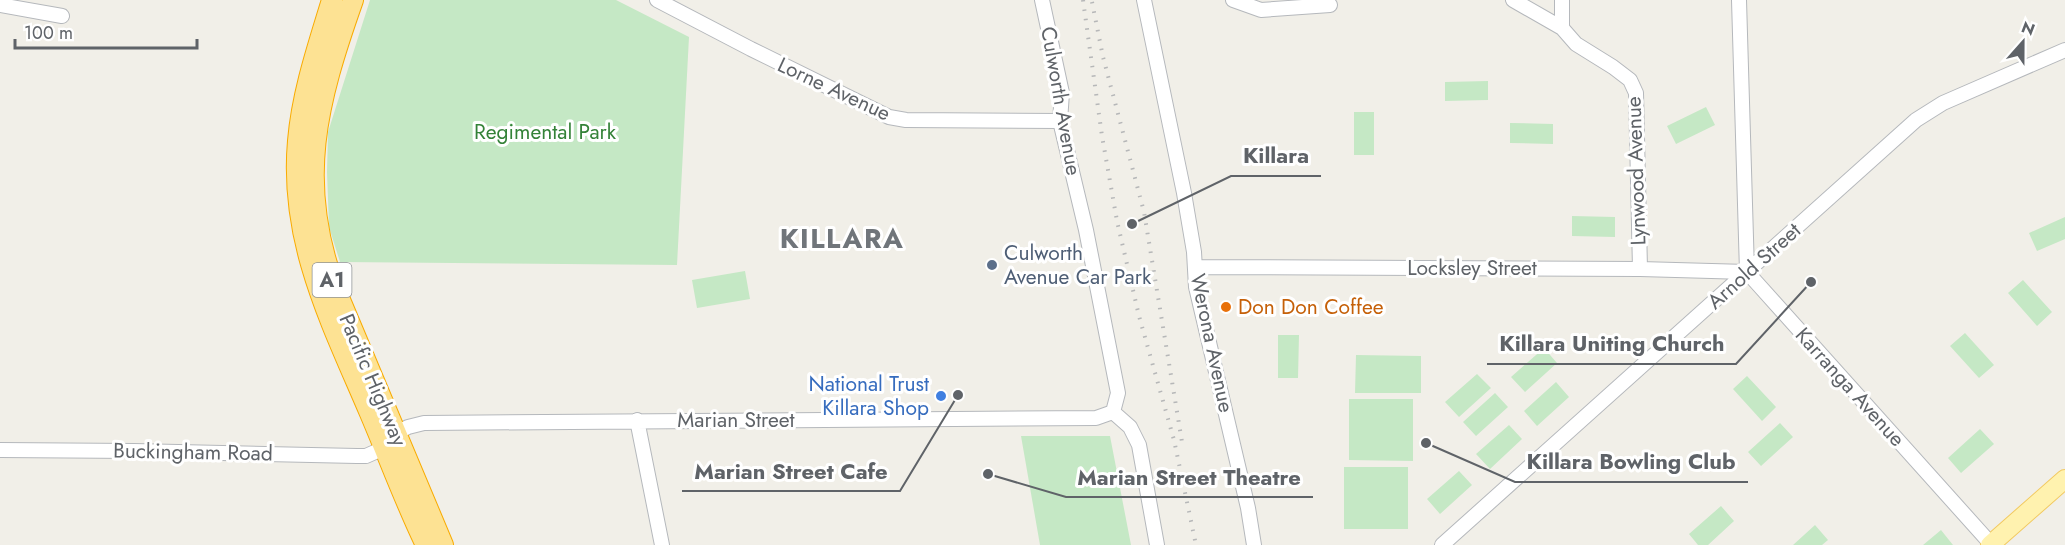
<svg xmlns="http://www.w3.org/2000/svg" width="2065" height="545" font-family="Jost,sans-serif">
	<rect width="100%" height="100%" fill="#f1efe8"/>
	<path fill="#c5e8c5" d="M 370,0 L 616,0 L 689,37 L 677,265 L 340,262 L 329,227 L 327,172 L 328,132 Z
		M 1488,81 L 1488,100 L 1445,101 L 1445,82 Z
		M 1706,107 L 1715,125 L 1676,144 L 1667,126 Z
		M 1354,112 L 1374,112 L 1374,155 L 1354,155 Z
		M 1510,123 L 1553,124 L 1553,144 L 1510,143 Z
		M 1572,216 L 1615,217 L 1615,237 L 1572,236 Z
		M 2065,217 L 2065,239 L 2037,251 L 2029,233 Z
		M 745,271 L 750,299 L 697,308 L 692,280 Z
		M 2023,280 L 2052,312 L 2037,326 L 2008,293 Z
		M 1965,333 L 1994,365 L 1979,378 L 1950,346 Z
		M 1278,335 L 1299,335 L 1298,378 L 1278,378 Z
		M 1544,348 L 1557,363 L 1525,392 L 1511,377 Z
		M 1356,355 L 1421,356 L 1421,393 L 1355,393 Z
		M 1477,374 L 1491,388 L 1459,417 L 1445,402 Z
		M 1747,376 L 1776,407 L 1762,421 L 1733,389 Z
		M 1556,382 L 1569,397 L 1537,426 L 1524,411 Z
		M 1495,393 L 1508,407 L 1476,436 L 1463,422 Z
		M 1349,399 L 1413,399 L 1413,461 L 1349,460 Z
		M 1780,423 L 1793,437 L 1761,466 L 1748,452 Z
		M 1509,425 L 1522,439 L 1490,469 L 1476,454 Z
		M 1980,429 L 1994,444 L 1961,473 L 1948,458 Z
		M 1021,436 L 1110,436 L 1131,545 L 1040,545 Z
		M 1344,467 L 1408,467 L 1408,529 L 1344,529 Z
		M 1459,471 L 1472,485 L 1440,514 L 1427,499 Z
		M 1721,506 L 1734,521 L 1708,545 L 1698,545 L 1689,534 Z
		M 1815,525 L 1828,540 L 1822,545 L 1793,545 Z
		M 1941,530 L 1953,545 L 1923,545 Z"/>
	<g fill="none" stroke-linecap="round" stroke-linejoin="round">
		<defs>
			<path id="minor" d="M 657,0 L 751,49 L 889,117 L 906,120 L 1060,121
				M 1042,0 L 1062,93 L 1060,121 L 1086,230 L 1118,393 L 1113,412
				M 1144,0 L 1184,193 L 1194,252 L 1196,287 L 1248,508 L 1254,545
				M 1233,0 L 1261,10 L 1330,5
				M 1513,0 L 1562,28
				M 1562,0 L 1562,28 L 1576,44 L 1613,67 L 1630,80 L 1636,93 L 1640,269
				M 1739,0 L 1747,272 L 1991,544
				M 0,5 L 62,16
				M 1196,267 L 1640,269 L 1747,272
				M 1113,412 L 1130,427 L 1139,445 L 1157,545
				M 637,420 L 662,545
				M 396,433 L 408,427 L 424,423 L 1096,418 L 1113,412
				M 0,450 L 134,451 L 357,456 L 366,456 L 384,448
				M 1442,545 L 1916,120 L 1943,103 L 2065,50"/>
			<path id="major" d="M 1990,545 L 2065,479"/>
			<path id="highway" d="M 332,0 C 318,46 302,93 298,141 C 289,241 331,322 369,411 C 388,455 405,502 426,545
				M 353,0 C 317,102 295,182 335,288 L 443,545"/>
		</defs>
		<use href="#minor" stroke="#b5b8bc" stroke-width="16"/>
		<use href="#major" stroke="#f2c960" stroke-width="20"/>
		<use href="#highway" stroke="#f9ab00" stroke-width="22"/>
		<use href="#minor" stroke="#fff" stroke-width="14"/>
		<use href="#major" stroke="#fff2af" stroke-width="18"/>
		<use href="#highway" stroke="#fde293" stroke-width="20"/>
		<path stroke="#b6b7b8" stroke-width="4" stroke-dasharray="1.5 8" stroke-linecap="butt" d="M 1083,0 L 1102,136 L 1117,221 L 1139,316 L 1174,440 L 1196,545
			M 1092,2 L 1103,57 L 1144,212 L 1182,442"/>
	</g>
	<circle fill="#5c6f8a" stroke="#fff" stroke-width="2" cx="992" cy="265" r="6"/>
	<circle fill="#e8710a" stroke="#fff" stroke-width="2" cx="1226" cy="307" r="6"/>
	<circle fill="#3f7fe0" stroke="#fff" stroke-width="2" cx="941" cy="396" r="6"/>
	<g text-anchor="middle" stroke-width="6" stroke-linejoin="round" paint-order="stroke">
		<rect fill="#fff" stroke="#8f9295" stroke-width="1.5" x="312.5" y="263" width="39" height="34" rx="4.5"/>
		<g font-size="20" font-weight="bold" fill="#5f6368">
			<text x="332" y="287">A1</text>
		</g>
		<g font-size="21" fill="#5f6368" stroke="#fff">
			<text transform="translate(834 89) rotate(25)" y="7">Lorne Avenue</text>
			<text transform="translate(1061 101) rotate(80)" y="7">Culworth Avenue</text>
			<text transform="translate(1636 171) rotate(-92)" y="7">Lynwood Avenue</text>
			<text transform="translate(1754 266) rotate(-42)" y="7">Arnold Street</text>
			<text x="1472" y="275">Locksley Street</text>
			<text transform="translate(1212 343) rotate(78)" y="7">Werona Avenue</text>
			<text transform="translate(373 380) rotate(67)" y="7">Pacific Highway</text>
			<text transform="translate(1850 387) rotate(48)" y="7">Karranga Avenue</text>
			<text x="736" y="427">Marian Street</text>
			<text transform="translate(193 452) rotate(1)" y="7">Buckingham Road</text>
		</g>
		<g font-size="21" fill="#348238" stroke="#fff">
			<text x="545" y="139">Regimental Park</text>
		</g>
		<g font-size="21" fill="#4e5e75" stroke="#fff" text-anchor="start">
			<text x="1004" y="260">Culworth<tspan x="1004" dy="24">Avenue Car Park</tspan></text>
		</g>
		<g font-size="21" fill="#c56008" stroke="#fff" text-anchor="start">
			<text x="1238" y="314">Don Don Coffee</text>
		</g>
		<g font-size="21" fill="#366cbe" stroke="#fff" text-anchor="end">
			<text x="929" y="391">National Trust<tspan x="929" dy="24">Killara Shop</tspan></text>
		</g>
		<g font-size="27" font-weight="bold" letter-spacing="1.5" fill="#70757a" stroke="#fff">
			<text x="842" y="248">KILLARA</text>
		</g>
	</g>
	<path fill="none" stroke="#5f6368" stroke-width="2" d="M1132 224L1231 176H1321M1811 282L1736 364H1487M1426 443L1515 482H1748M958 395L900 491H682M988 474L1066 497H1313"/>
	<g fill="#5f6368" stroke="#fff" stroke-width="2">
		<circle cx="1132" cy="224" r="6"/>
		<circle cx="1811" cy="282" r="6"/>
		<circle cx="1426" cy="443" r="6"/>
		<circle cx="958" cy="395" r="6"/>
		<circle cx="988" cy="474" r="6"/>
	</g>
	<g font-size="22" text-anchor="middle" font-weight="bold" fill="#5f6368" stroke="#fff" stroke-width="6" stroke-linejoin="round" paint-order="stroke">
		<text x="1276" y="163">Killara</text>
		<text x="1612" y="351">Killara Uniting Church</text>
		<text x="1631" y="469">Killara Bowling Club</text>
		<text x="791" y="479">Marian Street Cafe</text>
		<text x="1189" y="485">Marian Street Theatre</text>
	</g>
	<g transform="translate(2023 42) rotate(21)" stroke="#ffffff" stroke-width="4.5" paint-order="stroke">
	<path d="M0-4.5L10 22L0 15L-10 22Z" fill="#5f6368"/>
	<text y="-9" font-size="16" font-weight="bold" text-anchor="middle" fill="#5f6368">N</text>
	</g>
	<path d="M15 39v9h182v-9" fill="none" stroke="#5f6368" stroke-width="3"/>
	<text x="24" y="39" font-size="18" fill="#5f6368" stroke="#ffffff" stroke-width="4.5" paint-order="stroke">100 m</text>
</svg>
